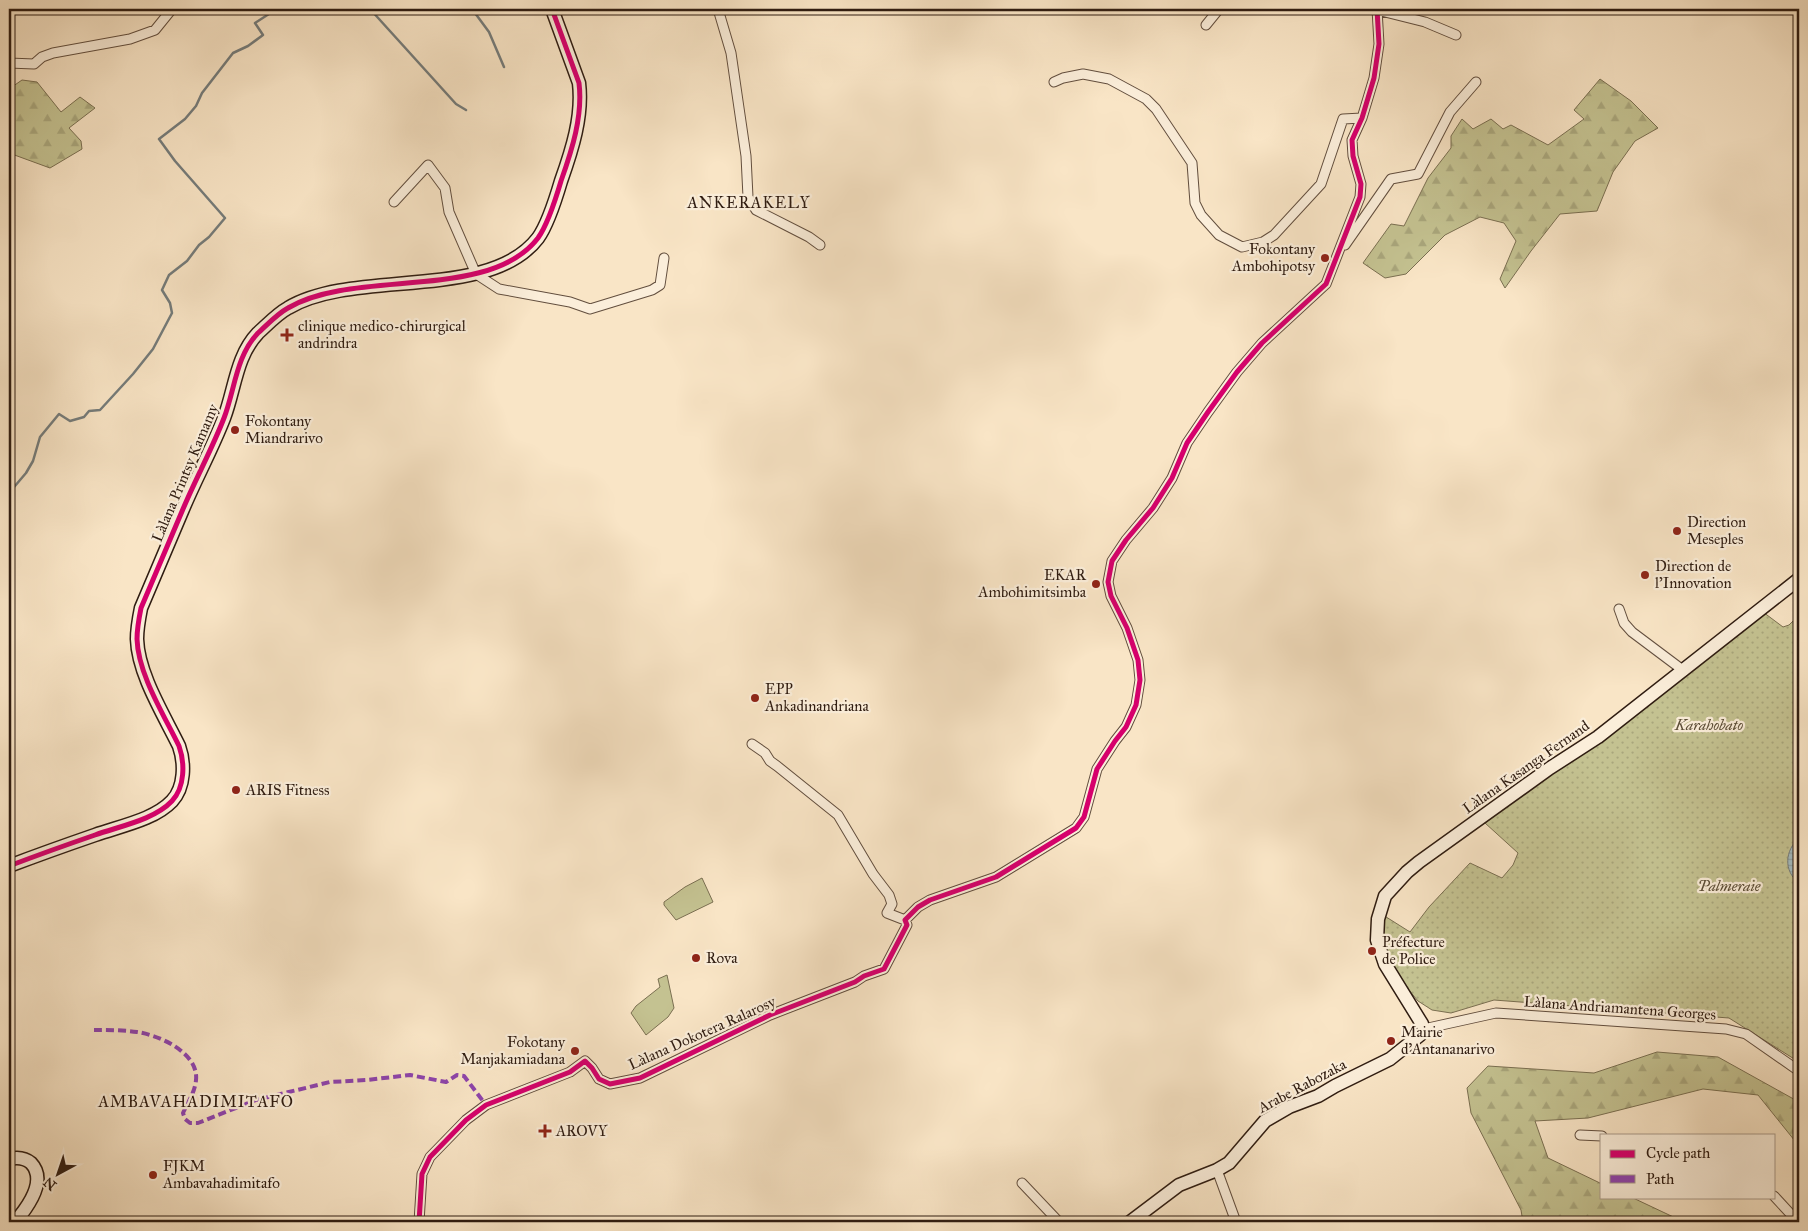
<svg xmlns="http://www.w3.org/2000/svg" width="1808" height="1231" font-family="'IM FELL Great Primer',serif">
	<defs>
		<pattern id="forest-firs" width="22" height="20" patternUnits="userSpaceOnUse" patternTransform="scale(1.25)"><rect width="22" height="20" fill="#c4c291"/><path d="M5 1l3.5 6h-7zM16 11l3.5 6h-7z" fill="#a9a67c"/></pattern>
		<pattern id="park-dots" width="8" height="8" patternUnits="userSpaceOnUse" patternTransform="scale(1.25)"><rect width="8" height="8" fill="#c4c291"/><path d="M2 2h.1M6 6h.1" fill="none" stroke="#a9a67c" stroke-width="1.8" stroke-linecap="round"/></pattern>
		<pattern id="water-rules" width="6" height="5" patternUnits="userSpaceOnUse" patternTransform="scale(1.25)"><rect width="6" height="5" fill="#a4bcc1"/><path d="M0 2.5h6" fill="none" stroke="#8ea1a5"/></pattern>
	</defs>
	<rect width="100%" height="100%" fill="#f9e5c6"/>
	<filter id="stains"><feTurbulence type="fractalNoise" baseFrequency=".004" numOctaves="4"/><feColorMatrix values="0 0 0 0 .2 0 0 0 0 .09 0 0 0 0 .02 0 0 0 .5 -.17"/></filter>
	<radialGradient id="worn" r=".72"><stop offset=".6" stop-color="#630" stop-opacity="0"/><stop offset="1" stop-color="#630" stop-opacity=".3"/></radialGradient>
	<path fill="#c4c291" stroke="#7a6f51" d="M 702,878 L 713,902 L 676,920 L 664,905 L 664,902 L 685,887 Z
		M 667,975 L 674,1008 L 668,1017 L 646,1035 L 631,1013 L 636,1006 L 660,987 L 658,979 Z"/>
	<path fill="url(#forest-firs)" stroke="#7a6f51" d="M 1600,79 L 1631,101 L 1658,128 L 1635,141 L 1613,172 L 1597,211 L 1560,214 L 1531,251 L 1505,288 L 1500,279 L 1516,241 L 1504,223 L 1480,217 L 1445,235 L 1406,274 L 1385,278 L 1363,263 L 1391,224 L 1404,226 L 1428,178 L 1451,148 L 1451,136 L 1462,119 L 1473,129 L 1491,119 L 1503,129 L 1511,125 L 1548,145 L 1584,119 L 1574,110 Z
		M 22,80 L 37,82 L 61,112 L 80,97 L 95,108 L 69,128 L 81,141 L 82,149 L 50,168 L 9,153 L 9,89 Z
		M 1657,1052 L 1718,1057 L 1799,1102 L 1799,1146 L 1758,1095 L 1703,1089 L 1588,1118 L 1535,1121 L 1548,1158 L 1602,1184 L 1602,1197 L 1631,1197 L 1684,1222 L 1523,1222 L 1521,1210 L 1471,1113 L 1467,1088 L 1488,1066 L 1594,1073 Z"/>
	<path fill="url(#park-dots)" stroke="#7a6f51" d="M 1763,612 L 1783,627 L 1789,625 L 1799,615 L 1799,1062 L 1729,1018 L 1494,1000 L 1451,1013 L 1432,1010 L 1418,1001 L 1408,989 L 1387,960 L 1380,936 L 1383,915 L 1410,932 L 1429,907 L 1470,863 L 1502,878 L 1513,865 L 1518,853 L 1485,823 Z"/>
	<path fill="url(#water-rules)" stroke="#757c7b" d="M 1799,838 L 1799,883 C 1783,871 1785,850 1799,838 Z"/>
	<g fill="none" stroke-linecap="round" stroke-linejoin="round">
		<path stroke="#757c7b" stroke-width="2.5" d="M 370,9 L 456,104 L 466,110
			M 472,9 L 489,32 L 504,67
			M 9,493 L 26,473 L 33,461 L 40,437 L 59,414 L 70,421 L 84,417 L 89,411 L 100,410 L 133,374 L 153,349 L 172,313 L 170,303 L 162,290 L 169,275 L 187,261 L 199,245 L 209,237 L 225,218 L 175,161 L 159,139 L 185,119 L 196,106 L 202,93 L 233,53 L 248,46 L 263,35 L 255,23 L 272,12 L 282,13 L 291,9"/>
		<defs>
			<path id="street" d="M 718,9 L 731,53 L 746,156 L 748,197 L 756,210 L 809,237 L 820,245
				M 1377,10 L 1425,22 L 1456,35
				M 1206,25 L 1219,9
				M 9,63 L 34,64 L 42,57 L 53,53 L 130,39 L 155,30 L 172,9
				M 1054,82 L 1063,78 L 1083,74 L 1109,79 L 1146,99 L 1156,109 L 1192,163 L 1195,203 L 1201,215 L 1219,235 L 1242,247 L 1263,242 L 1274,235 L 1321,184 L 1343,119 L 1362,118
				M 394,202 L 428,165 L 445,188 L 449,212 L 476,274 L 499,289 L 570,302 L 590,309 L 652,290 L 660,285 L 664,258
				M 1345,245 L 1391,179 L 1418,174 L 1450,112 L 1476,82
				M 1619,609 L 1624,623 L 1632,632 L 1684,671
				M 752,744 L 765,753 L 770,761 L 777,766 L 838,815 L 873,874 L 889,895 L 892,904 L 887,913 L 905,920
				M 1428,1028 L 1496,1013 L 1726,1029 L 1746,1034 L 1799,1071
				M 1580,1135 L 1602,1136
				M 1217,1170 L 1236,1222
				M 1022,1183 L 1059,1222
				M 1774,1196 L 1798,1222
				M 419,1222 L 422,1174 L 430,1157 L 466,1120 L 486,1105 L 570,1072 L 585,1061 L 592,1068 L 599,1079 L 610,1084 L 640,1078 L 770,1015 L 855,982 L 864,976 L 884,969 L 907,925 L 905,920 L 918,907 L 930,900 L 996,877 L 1076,828 L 1084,817 L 1097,769 L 1115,741 L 1126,727 L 1136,705 L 1140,680 L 1138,660 L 1127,628 L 1111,596 L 1108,582 L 1112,561 L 1126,540 L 1153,508 L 1172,478 L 1187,443 L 1208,412 L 1237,372 L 1262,343 L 1326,284 L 1360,197 L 1361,184 L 1353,156 L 1352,140 L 1362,118 L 1374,78 L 1379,44 L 1377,9"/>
			<path id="secondary" d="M 9,866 C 38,855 66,845 95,835 C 120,826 154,820 172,801 C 185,787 185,763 179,746 C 164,715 138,674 137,639 C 137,629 139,618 141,608 C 155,575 169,542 183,509 C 196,478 212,449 224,418 C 235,389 236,356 258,333 C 267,325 277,314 288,308 C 355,268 489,302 538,238 C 548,224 556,198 561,181 C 572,150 583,116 579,83 L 552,9
				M 1422,1024 L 1385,964 L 1377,940 L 1378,919 L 1385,896 L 1407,872 L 1419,862 L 1550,768 L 1598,737 L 1799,579
				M 9,1159 C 17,1157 24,1157 31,1163 C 48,1181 27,1208 15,1222
				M 1130,1222 L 1179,1185 L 1217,1170 L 1229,1163 L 1265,1121 L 1289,1107 L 1318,1096 L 1335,1086 L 1390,1059 L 1420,1035"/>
		</defs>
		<use href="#street" stroke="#624e3e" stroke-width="11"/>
		<use href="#secondary" stroke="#2f1c11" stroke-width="15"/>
		<use href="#street" stroke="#fbeeda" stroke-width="9"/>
		<use href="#secondary" stroke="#fbeeda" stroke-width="12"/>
		<path stroke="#8e44ad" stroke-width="4" stroke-dasharray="8 4" stroke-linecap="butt" d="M 94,1030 C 108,1030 123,1030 137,1032 C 159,1035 199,1053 196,1080 C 195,1092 188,1102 183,1113 L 185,1119 L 190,1123 L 198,1123 L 256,1100 L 330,1082 L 367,1080 L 410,1075 L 446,1082 L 457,1075 L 464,1076 L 486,1105"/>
		<defs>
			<path id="cycleway" d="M 9,866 C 38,855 66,845 95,835 C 120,826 154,820 172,801 C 185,787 185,763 179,746 C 164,715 138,674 137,639 C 137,629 139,618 141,608 C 155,575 169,542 183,509 C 196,478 212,449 224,418 C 235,389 236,356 258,333 C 267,325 277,314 288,308 C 355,268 489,302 538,238 C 548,224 556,198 561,181 C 572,150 583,116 579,83 L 552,9
				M 419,1222 L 422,1174 L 430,1157 L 466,1120 L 486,1105 L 570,1072 L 585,1061 L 592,1068 L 599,1079 L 610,1084 L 640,1078 L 770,1015 L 855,982 L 864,976 L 884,969 L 907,925 L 905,920 L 918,907 L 930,900 L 996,877 L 1076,828 L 1084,817 L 1097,769 L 1115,741 L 1126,727 L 1136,705 L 1140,680 L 1138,660 L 1127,628 L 1111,596 L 1108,582 L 1112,561 L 1126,540 L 1153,508 L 1172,478 L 1187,443 L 1208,412 L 1237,372 L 1262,343 L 1326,284 L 1360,197 L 1361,184 L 1353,156 L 1352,140 L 1362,118 L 1374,78 L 1379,44 L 1377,9"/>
		</defs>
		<use href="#cycleway" stroke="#fbeeda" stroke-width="8"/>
		<use href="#cycleway" stroke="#d6006c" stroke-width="5"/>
	</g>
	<g fill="#8f2418" stroke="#fbeeda" stroke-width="2">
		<circle cx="1325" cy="258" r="5"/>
		<path d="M284.5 327.5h5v5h5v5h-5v5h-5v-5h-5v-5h5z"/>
		<circle cx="235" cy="430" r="5"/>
		<circle cx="1677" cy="531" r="5"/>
		<circle cx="1645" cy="575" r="5"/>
		<circle cx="1096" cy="584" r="5"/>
		<circle cx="755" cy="698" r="5"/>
		<circle cx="236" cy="790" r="5"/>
		<circle cx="1372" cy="951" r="5"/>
		<circle cx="696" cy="958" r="5"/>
		<circle cx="1391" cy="1041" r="5"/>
		<circle cx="575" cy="1051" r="5"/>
		<path d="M542.5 1123.5h5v5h5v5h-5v5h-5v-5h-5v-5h5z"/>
		<circle cx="153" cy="1175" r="5"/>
	</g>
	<g text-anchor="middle" stroke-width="4.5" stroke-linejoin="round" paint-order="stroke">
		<g font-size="15" fill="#2f1c11" stroke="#fbeeda" text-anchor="start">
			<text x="1315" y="254" text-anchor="end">Fokontany<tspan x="1315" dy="17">Ambohipotsy</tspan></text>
			<text x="298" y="331">clinique medico-chirurgical<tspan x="298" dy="17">andrindra</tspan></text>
			<text x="245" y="426">Fokontany<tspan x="245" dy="17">Miandrarivo</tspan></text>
			<text x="1687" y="527">Direction<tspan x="1687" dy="17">Meseples</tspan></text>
			<text x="1655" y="571">Direction de<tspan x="1655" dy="17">l'Innovation</tspan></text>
			<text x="1086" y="580" text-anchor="end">EKAR<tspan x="1086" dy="17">Ambohimitsimba</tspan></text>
			<text x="765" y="694">EPP<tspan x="765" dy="17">Ankadinandriana</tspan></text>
			<text x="246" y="795">ARIS Fitness</text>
			<text x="1382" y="947">Préfecture<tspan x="1382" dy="17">de Police</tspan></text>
			<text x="706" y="963">Rova</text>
			<text x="1401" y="1037">Mairie<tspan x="1401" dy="17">d'Antananarivo</tspan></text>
			<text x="565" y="1047" text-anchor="end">Fokotany<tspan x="565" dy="17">Manjakamiadana</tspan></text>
			<text x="556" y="1136">AROVY</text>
			<text x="163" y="1171">FJKM<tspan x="163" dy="17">Ambavahadimitafo</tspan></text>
		</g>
		<g font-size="15" fill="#2f1c11" stroke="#fbeeda">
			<text transform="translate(185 473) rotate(-67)" y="5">Làlana Printsy Kamamy</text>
			<text transform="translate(1526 767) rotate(-35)" y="5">Làlana Kasanga Fernand</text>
			<text transform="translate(1620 1008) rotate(4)" y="5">Làlana Andriamantena Georges</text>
			<text transform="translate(702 1033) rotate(-24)" y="5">Làlana Dokotera Ralarosy</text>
			<text transform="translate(1302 1086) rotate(-28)" y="5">Arabe Rabozaka</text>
		</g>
		<g font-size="15" font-style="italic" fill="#5c4e37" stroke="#fbeeda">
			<text x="1709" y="730">Karahobato</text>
			<text x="1729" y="891">Palmeraie</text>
		</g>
		<g font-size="16" letter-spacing="1" fill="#2f1c11" stroke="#fbeeda">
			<text x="749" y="208">ANKERAKELY</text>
			<text x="196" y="1107">AMBAVAHADIMITAFO</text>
		</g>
	</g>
	<rect width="1808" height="1231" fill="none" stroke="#f9e5c6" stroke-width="30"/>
	<rect x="10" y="10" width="1788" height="1211" fill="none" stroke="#2f1c11" stroke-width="2.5"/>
	<rect x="15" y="15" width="1778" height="1201" fill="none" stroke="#2f1c11"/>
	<rect x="1600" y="1134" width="175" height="65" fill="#fbeeda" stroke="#a99a8a"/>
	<rect x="1610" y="1150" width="25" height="8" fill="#d6006c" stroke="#a99a8a"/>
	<text x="1646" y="1158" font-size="15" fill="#2f1c11">Cycle path</text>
	<rect x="1610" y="1175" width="25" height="8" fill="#8e44ad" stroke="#a99a8a"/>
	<text x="1646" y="1184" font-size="15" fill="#2f1c11">Path</text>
	<g transform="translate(58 1174) rotate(220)" stroke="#fbeeda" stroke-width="4" paint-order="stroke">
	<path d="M0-4L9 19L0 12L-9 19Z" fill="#2f1c11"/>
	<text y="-8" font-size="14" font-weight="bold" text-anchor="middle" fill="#2f1c11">N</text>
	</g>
	<rect width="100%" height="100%" filter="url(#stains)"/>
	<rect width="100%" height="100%" fill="url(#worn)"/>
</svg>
